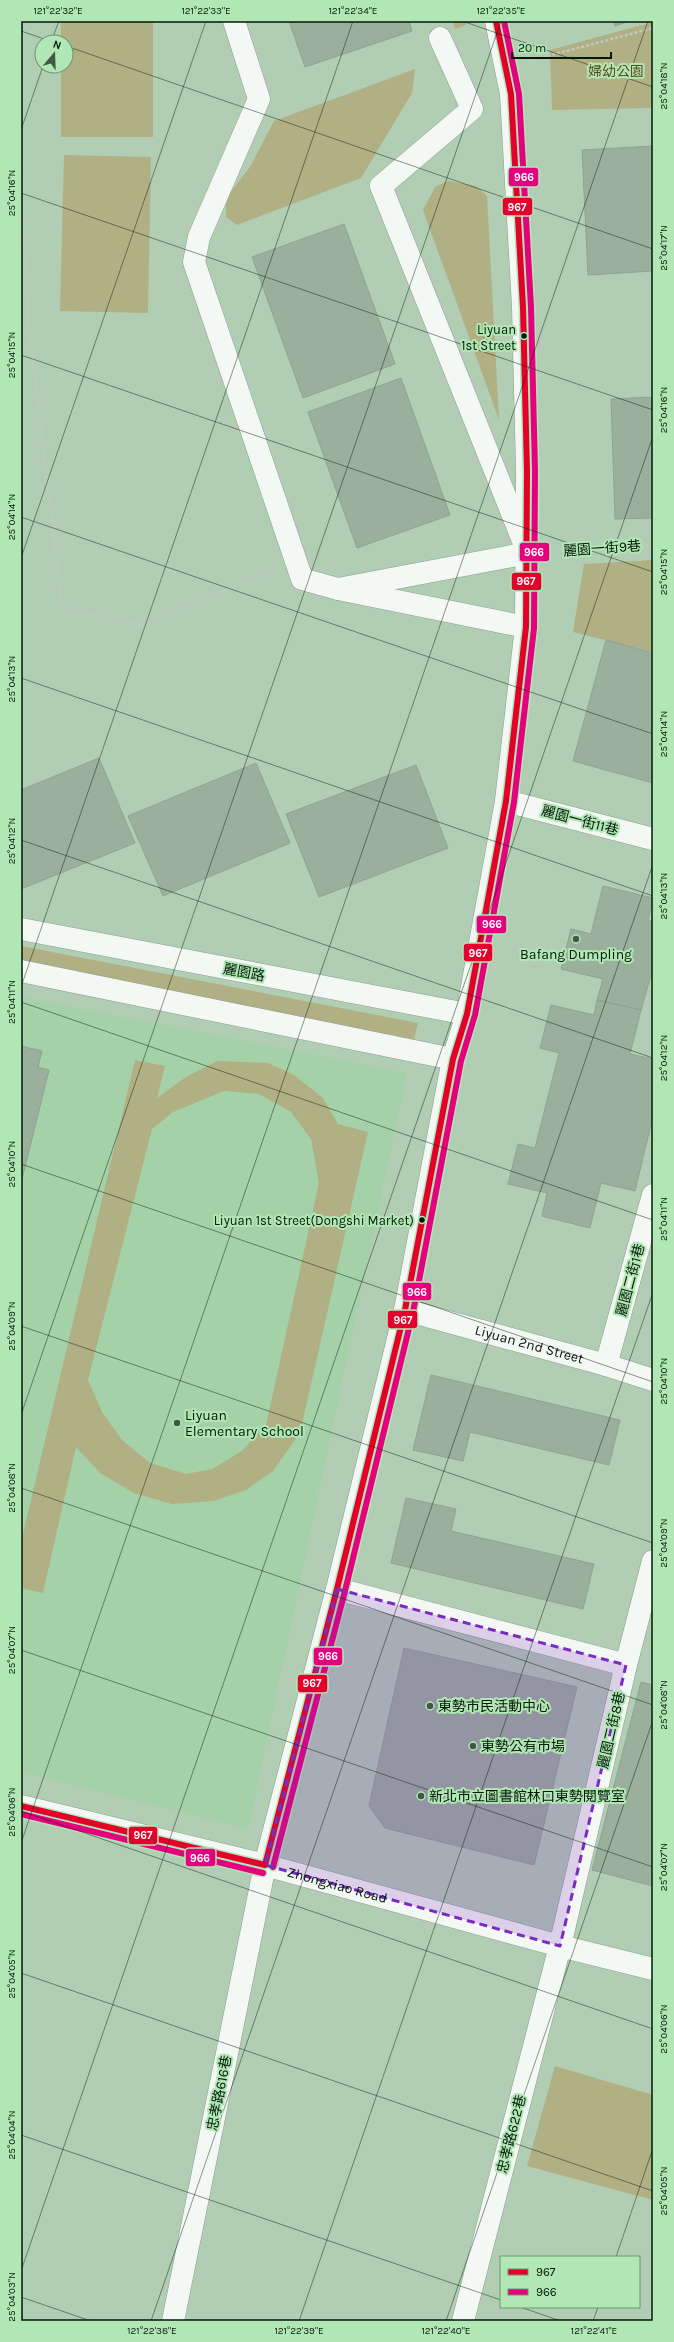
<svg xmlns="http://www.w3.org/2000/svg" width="674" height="2342" font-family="Karla,'Noto Sans TC',sans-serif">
	<rect width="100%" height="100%" fill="#b1ceb4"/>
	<path fill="#a4d1a8" d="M 21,997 L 407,1073 L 248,1829 L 21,1772 Z"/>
	<path fill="#b0b084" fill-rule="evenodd" d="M 61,21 L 153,21 L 153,137 L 61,137 L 61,66 L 66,66 L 66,42 L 61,42 Z
		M 452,21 L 466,21 L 466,25 L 455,29 Z
		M 653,22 L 653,108 L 552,110 L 550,50 Z
		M 415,69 L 412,93 L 361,178 L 237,225 L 226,217 L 226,198 L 250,167 L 274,121 Z
		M 64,155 L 151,157 L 148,313 L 60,311 Z
		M 448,181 L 476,186 L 487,196 L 499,420 L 423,210 L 435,187 Z
		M 653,560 L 653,652 L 573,632 L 584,564 Z
		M 21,946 L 418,1023 L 414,1040 L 21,963 Z
		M 135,1060 L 165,1066 L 157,1098 L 186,1077 L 217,1061 L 268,1063 L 294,1075 L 323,1098 L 338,1124 L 368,1132 L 300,1433 L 273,1471 L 246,1490 L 214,1501 L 172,1504 L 134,1493 L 100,1473 L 76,1447 L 43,1593 L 21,1588 L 21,1542 ZM 224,1091 L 259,1094 L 291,1112 L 311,1139 L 319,1183 L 266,1425 L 242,1451 L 212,1469 L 186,1474 L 150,1463 L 122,1440 L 102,1412 L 88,1380 L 152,1129 L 173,1112 Z
		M 555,2066 L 653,2095 L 653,2200 L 527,2166 Z"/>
	<path fill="#9ab09c" stroke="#8da490" d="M 289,21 L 409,21 L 412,31 L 305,67 Z
		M 613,21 L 630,21 L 615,26 Z
		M 653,146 L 653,271 L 588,275 L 582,150 Z
		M 344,224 L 395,364 L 303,398 L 252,257 Z
		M 401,378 L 450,515 L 357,548 L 308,412 Z
		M 653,397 L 653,518 L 615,519 L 611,399 Z
		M 606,640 L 653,653 L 653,783 L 573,761 Z
		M 99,758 L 135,843 L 21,889 L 21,790 Z
		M 256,763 L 290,843 L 163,896 L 128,816 Z
		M 416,765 L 448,848 L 319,897 L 286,814 Z
		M 603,886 L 653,898 L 648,920 L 653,922 L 653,968 L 641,1010 L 597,1000 L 603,979 L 561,969 L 571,929 L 591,934 Z
		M 597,1000 L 641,1010 L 630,1054 L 653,1059 L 653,1116 L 635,1191 L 601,1183 L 590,1228 L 542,1216 L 547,1193 L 508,1184 L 518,1144 L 535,1148 L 559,1053 L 540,1048 L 551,1005 L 594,1015 Z
		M 21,1046 L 42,1051 L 38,1067 L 49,1070 L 21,1183 Z
		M 431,1375 L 620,1420 L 609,1465 L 470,1432 L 463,1461 L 413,1450 Z
		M 406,1498 L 456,1509 L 451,1531 L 594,1564 L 583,1609 L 391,1563 Z
		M 404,1648 L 577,1687 L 534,1865 L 385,1828 L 369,1806 Z
		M 641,1682 L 653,1685 L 653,1886 L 592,1870 Z"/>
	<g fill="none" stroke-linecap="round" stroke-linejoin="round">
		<defs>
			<g id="minor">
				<path d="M 234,21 L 259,99 L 199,237 L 194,262 L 302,579 L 338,589"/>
				<path d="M 440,38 L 472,109 L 381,186 L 528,553 L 338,589 L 526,627"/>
				<path d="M 506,801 L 653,839"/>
				<path d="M 21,929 L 467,1014"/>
				<path d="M 21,971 L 453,1059"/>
				<path id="s1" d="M 405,1310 L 606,1365 L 653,1380"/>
				<path d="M 606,1365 L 653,1195"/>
				<path d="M 337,1589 L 626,1665"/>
				<path d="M 173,2321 L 265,1865 L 337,1589 L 405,1310 L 453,1059 L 467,1014 L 506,801 L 526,627 L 527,471 L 523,307 L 511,94 L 496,21"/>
				<path d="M 463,2321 L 560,1946 L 626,1665 L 653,1561"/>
			</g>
			<g id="tertiary">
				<path id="s2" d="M 21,1806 L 265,1865 L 560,1946 L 653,1969"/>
			</g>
		</defs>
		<use href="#minor" stroke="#899f8b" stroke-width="23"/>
		<use href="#tertiary" stroke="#899f8b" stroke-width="23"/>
		<path stroke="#c0c9c1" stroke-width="2.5" stroke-dasharray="3 2" stroke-linecap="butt" d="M 533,60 L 653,28
			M 21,81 L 23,220 L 29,327 L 62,607 L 141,625 L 270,572
			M 556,551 L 653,545"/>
		<use href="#minor" stroke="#f3f8f4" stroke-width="22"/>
		<use href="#tertiary" stroke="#f3f8f4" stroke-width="22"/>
		<defs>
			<path id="bus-1" d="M 21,1806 L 265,1865
				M 265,1865 L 337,1589 L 405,1310 L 453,1059 L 467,1014 L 506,801 L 526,627 L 527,471 L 523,307 L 511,94 L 496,21"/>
			<path id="bus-2" d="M 21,1814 L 263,1873
				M 273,1867 L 345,1591 L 413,1312 L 461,1061 L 475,1015 L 514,802 L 534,628 L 535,471 L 531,307 L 519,94 L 504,21"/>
		</defs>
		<use href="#bus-1" stroke="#b1e7b5" stroke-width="9"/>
		<use href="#bus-2" stroke="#b1e7b5" stroke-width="9"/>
		<use href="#bus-1" stroke="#e4002b" stroke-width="6"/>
		<use href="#bus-2" stroke="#e5007d" stroke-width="6"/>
	</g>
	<path fill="#7b2cbf" fill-opacity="0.2" stroke="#7b2cbf" stroke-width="3" stroke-dasharray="8 5" stroke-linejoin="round" d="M 337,1589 L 626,1665 L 560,1946 L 265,1865 Z"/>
	<path fill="none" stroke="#051908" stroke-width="1" stroke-opacity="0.45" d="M 462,21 L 653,87M 21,31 L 53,42M 51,42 L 59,21M 66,46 L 653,249M 21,130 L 43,66M 21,193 L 653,410M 21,355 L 653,572M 21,517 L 653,734M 21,558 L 206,21M 21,678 L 653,896M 21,840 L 653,1058M 21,987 L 353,21M 21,1002 L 653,1220M 21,1164 L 653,1382M 21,1326 L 653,1543M 21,1415 L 501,21M 21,1488 L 653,1705M 21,1650 L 653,1867M 21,1811 L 653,2029M 21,1843 L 648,21M 21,1973 L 653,2191M 21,2135 L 501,2300M 616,2257 L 653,2148M 21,2271 L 653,436M 21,2297 L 91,2321M 520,2307 L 561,2321M 151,2321 L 653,864M 299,2321 L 653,1292M 446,2321 L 653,1720M 593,2321 L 598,2307"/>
	<g fill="#051908" stroke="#b1e7b5" stroke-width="1.5">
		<circle cx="524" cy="336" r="3.5"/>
		<circle cx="422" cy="1220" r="3.5"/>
	</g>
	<g fill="#415844" stroke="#b1e7b5" stroke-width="1.5">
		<circle cx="576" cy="939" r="4"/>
		<circle cx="177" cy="1423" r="4"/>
		<circle cx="430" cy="1706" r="4"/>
		<circle cx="473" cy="1746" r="4"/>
		<circle cx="421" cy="1796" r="4"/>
	</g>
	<g text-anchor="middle" stroke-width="4" stroke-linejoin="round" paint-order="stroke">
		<g font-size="13" fill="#051908" stroke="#b1e7b5" text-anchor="end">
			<text x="516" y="334">Liyuan<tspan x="516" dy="16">1st Street</tspan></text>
			<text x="414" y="1225">Liyuan 1st Street(Dongshi Market)</text>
		</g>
		<g font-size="14" fill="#5d4919" stroke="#b1e7b5">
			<text x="616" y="76">婦幼公園</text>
		</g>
		<g font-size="14" fill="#051908" stroke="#b1e7b5">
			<text transform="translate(602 548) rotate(-4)" y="5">麗園一街9巷</text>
			<text transform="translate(580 820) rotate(15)" y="5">麗園一街11巷</text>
			<text transform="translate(244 972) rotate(11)" y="5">麗園路</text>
			<text transform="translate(630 1280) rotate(-75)" y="5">麗園二街1巷</text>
			<text dy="5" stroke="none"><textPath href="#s1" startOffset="129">Liyuan 2nd Street</textPath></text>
			<text transform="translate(611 1730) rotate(-77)" y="5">麗園二街8巷</text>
			<text dy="5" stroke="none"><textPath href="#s2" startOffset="326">Zhongxiao Road</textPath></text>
			<text transform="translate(219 2093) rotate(-79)" y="5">忠孝路616巷</text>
			<text transform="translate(511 2134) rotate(-76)" y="5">忠孝路622巷</text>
		</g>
		<g font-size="14" fill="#051908" stroke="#b1e7b5" text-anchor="start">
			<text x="576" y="959" text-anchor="middle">Bafang Dumpling</text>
			<text x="185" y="1420">Liyuan<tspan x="185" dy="16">Elementary School</tspan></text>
			<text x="438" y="1711">東勢市民活動中心</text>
			<text x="481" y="1751">東勢公有市場</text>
			<text x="429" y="1801">新北市立圖書館林口東勢閱覽室</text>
		</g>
	</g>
	<g stroke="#b1e7b5" stroke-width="1.5">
		<rect x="508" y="167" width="31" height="20" rx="4" fill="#e5007d"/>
		<rect x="502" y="197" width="31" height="19" rx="4" fill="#e4002b"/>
		<rect x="519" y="542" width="31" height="20" rx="4" fill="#e5007d"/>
		<rect x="511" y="572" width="31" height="19" rx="4" fill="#e4002b"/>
		<rect x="476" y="915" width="31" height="19" rx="4" fill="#e5007d"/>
		<rect x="463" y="943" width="30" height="19" rx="4" fill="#e4002b"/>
		<rect x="402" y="1282" width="30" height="19" rx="4" fill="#e5007d"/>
		<rect x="387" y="1310" width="31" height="19" rx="4" fill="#e4002b"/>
		<rect x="313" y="1647" width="30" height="19" rx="4" fill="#e5007d"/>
		<rect x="297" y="1674" width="31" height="19" rx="4" fill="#e4002b"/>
		<rect x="128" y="1826" width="30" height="19" rx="4" fill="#e4002b"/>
		<rect x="185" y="1848" width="31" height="19" rx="4" fill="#e5007d"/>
	</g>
	<g font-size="11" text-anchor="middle" font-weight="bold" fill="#fff">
		<text x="524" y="181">966</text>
		<text x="517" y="211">967</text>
		<text x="534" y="556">966</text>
		<text x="526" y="585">967</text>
		<text x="492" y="928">966</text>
		<text x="478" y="957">967</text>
		<text x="417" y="1296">966</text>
		<text x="403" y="1324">967</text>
		<text x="328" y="1660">966</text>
		<text x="312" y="1687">967</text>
		<text x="143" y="1839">967</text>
		<text x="200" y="1862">966</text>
	</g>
	<rect width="674" height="2342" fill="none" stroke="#b1e7b5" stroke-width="44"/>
	<rect x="500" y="2256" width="140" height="52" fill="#b1e7b5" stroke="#6c9570"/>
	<rect x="508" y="2269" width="20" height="6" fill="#e4002b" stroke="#6c9570"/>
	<text x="536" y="2276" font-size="12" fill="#051908">967</text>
	<rect x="508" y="2289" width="20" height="6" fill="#e5007d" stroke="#6c9570"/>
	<text x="536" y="2296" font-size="12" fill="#051908">966</text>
	<g transform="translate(54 54) rotate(19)"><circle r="19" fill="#b1e7b5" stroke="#6c9570"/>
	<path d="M0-3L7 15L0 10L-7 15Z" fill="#415844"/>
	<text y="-6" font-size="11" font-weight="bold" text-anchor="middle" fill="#051908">N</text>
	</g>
	<path d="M512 52v6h99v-6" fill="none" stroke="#051908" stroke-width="2"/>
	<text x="518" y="52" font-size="12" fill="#051908" stroke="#b1e7b5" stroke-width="3" paint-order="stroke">20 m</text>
	<rect x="22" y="22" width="630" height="2298" fill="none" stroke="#051908" stroke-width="1.5"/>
	<g font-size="10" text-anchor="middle" fill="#051908">
		<text x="58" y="14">121°22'32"E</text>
		<text x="206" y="14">121°22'33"E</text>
		<text x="353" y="14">121°22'34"E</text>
		<text x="501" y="14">121°22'35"E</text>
		<text transform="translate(663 86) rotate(-90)" y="4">25°04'18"N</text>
		<text transform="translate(11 193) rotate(-90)" y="4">25°04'16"N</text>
		<text transform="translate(663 248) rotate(-90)" y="4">25°04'17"N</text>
		<text transform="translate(11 355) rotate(-90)" y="4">25°04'15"N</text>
		<text transform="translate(663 410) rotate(-90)" y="4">25°04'16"N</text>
		<text transform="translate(11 517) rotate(-90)" y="4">25°04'14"N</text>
		<text transform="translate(663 572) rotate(-90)" y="4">25°04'15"N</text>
		<text transform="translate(11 679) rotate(-90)" y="4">25°04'13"N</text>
		<text transform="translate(663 734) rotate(-90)" y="4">25°04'14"N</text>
		<text transform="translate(11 841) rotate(-90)" y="4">25°04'12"N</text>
		<text transform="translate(663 896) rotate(-90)" y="4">25°04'13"N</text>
		<text transform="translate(11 1002) rotate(-90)" y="4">25°04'11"N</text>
		<text transform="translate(663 1058) rotate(-90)" y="4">25°04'12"N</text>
		<text transform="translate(11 1164) rotate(-90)" y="4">25°04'10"N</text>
		<text transform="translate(663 1219) rotate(-90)" y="4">25°04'11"N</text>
		<text transform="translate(11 1326) rotate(-90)" y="4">25°04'09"N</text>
		<text transform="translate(663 1381) rotate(-90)" y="4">25°04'10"N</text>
		<text transform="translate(11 1488) rotate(-90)" y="4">25°04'08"N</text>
		<text transform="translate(663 1543) rotate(-90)" y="4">25°04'09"N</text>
		<text transform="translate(11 1650) rotate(-90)" y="4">25°04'07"N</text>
		<text transform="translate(663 1705) rotate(-90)" y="4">25°04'08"N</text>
		<text transform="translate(11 1812) rotate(-90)" y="4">25°04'06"N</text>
		<text transform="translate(663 1867) rotate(-90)" y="4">25°04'07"N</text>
		<text transform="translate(11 1974) rotate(-90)" y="4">25°04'05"N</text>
		<text transform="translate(663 2029) rotate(-90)" y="4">25°04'06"N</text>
		<text transform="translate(11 2135) rotate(-90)" y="4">25°04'04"N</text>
		<text transform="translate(663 2191) rotate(-90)" y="4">25°04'05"N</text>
		<text transform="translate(11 2297) rotate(-90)" y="4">25°04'03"N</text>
		<text x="152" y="2334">121°22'38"E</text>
		<text x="299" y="2334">121°22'39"E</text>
		<text x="446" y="2334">121°22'40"E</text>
		<text x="594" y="2334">121°22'41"E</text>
	</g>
</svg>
